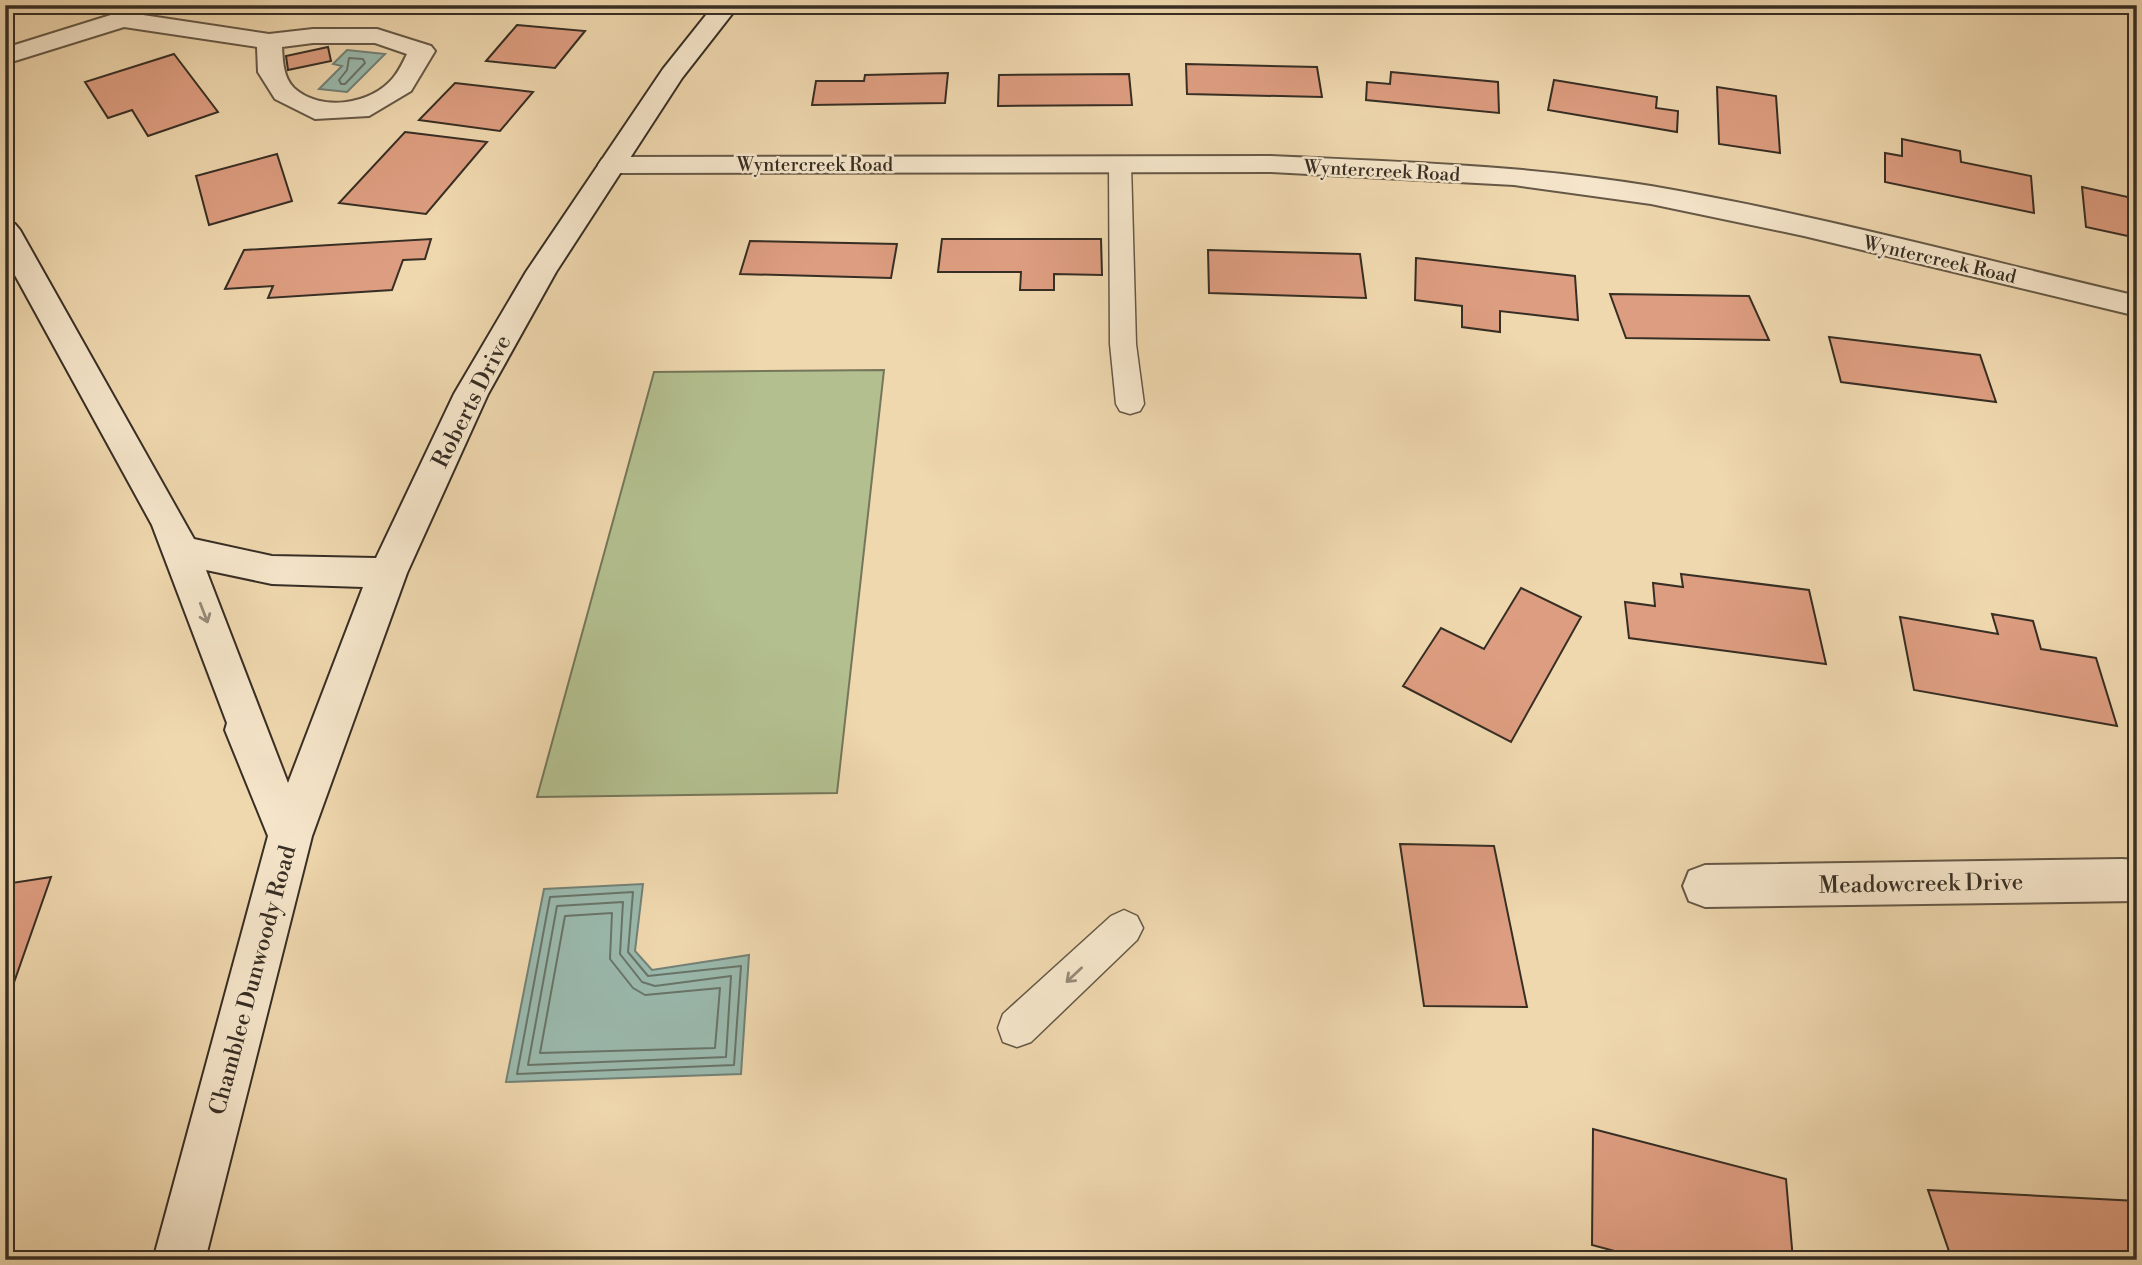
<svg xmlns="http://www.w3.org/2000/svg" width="2142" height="1265" font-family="'Libre Bodoni',serif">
	<rect width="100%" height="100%" fill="#efd7ae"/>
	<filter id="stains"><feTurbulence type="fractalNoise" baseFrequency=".00286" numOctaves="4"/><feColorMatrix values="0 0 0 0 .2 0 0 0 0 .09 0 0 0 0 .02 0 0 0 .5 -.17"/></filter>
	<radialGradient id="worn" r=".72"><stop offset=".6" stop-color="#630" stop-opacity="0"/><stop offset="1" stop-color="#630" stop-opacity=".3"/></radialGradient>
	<path fill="#b3bf8f" stroke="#75765a" stroke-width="2" d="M 884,370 L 837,793 L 537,797 L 654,372 Z"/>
	<path fill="#9ab9ad" stroke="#728176" stroke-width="2" d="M 347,50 L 385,54 L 347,92 L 319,89 L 342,66 L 333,64 Z
		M 643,884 L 635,951 L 652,970 L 749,955 L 741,1074 L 506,1082 L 544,889 Z"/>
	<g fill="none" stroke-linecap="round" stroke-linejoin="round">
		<path stroke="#687468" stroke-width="2" d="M 349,58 L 363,59 L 365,63 L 345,84 L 341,84 L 339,80 L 347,70 Z
			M 633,892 L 628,952 L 648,976 L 741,966 L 734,1065 L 517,1074 L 550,897 Z
			M 623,902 L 620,954 L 642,982 L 655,986 L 731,976 L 726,1057 L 528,1065 L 557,906 Z
			M 612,913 L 610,959 L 633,988 L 645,995 L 720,988 L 715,1048 L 540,1053 L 565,916 Z"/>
	</g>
	<path fill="#dd9d80" stroke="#372e24" stroke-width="2" d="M 180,5 L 244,5 L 235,13 L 176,8 Z
		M 517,25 L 585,31 L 555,68 L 486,61 Z
		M 328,47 L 331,61 L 288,70 L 286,56 Z
		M 174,54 L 218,112 L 148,136 L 132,110 L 108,118 L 85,82 Z
		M 1186,64 L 1317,67 L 1322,97 L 1187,94 Z
		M 2129,64 L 2137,66 L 2137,93 L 2130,91 Z
		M 1391,72 L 1498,82 L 1499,113 L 1366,100 L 1367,82 L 1390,84 Z
		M 948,73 L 945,103 L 812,105 L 816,81 L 864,81 L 865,75 Z
		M 1129,74 L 1132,105 L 998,106 L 999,75 Z
		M 1554,80 L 1657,97 L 1656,108 L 1678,111 L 1677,132 L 1548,110 Z
		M 455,83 L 533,92 L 500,131 L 419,120 Z
		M 1717,87 L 1776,96 L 1780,153 L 1719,144 Z
		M 405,132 L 487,142 L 426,214 L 339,203 Z
		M 1902,139 L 1960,151 L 1961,162 L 2031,176 L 2034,213 L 1885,182 L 1885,153 L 1902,156 Z
		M 277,154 L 292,201 L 209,225 L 196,176 Z
		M 2082,187 L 2137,199 L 2137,238 L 2086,227 Z
		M 431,239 L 425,259 L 403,260 L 392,290 L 268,298 L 273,286 L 225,289 L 244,250 Z
		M 942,239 L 1101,239 L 1102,275 L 1054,274 L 1054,290 L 1020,290 L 1021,272 L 938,272 Z
		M 750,241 L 897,244 L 891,278 L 740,274 Z
		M 1208,250 L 1360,254 L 1366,298 L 1209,293 Z
		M 1416,258 L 1575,276 L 1578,320 L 1500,311 L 1500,332 L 1462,327 L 1462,306 L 1415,300 Z
		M 1610,294 L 1749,296 L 1769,340 L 1626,338 Z
		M 1829,337 L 1980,355 L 1996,402 L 1841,382 Z
		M 1681,574 L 1809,590 L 1826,664 L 1629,638 L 1625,602 L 1655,606 L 1653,583 L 1683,587 Z
		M 1521,588 L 1581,617 L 1511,742 L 1403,686 L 1441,628 L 1484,649 Z
		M 1992,614 L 2033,621 L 2041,649 L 2096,658 L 2117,726 L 1914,690 L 1900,617 L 1998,634 Z
		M 1400,844 L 1494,846 L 1527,1007 L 1424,1006 Z
		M 51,877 L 12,988 L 5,989 L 5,884 Z
		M 1593,1129 L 1786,1179 L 1793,1260 L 1648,1260 L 1592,1245 Z
		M 1928,1190 L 2137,1201 L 2137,1260 L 1952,1260 Z"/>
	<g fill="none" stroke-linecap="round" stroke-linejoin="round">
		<defs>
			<path id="lane" d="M 1120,157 L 1131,164 L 1136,344 L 1144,404 L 1140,411 L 1130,414 L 1120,411 L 1116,404 L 1110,344 L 1109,164 Z
				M 1124,910 L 1137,916 L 1143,928 L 1137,940 L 1031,1042 L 1017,1047 L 1003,1042 L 998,1028 L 1003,1014 L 1111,916 Z"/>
			<path id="street" d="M 124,5 L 151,5 L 143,15 L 269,34 L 313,29 L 377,29 L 431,46 L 435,51 L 411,91 L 369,116 L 315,119 L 275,99 L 258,72 L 257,47 L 124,27 L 5,64 L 5,48 L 114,14 ZM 313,43 L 375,43 L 407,54 C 403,62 399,71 393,78 C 371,105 320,112 294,88 C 283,77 283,61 282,47 Z
				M 1271,156 C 1398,162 1525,165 1651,186 C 1814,214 1976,258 2137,296 L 2137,316 L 1804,236 L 1651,204 L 1514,185 L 1271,172 L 612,173 L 602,171 L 598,165 L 602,159 L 612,157 Z
				M 2122,859 L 2137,860 L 2137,901 L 1705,907 L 1689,901 L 1683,886 L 1689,871 L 1705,865 Z"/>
			<path id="secondary" d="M 714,5 L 739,5 L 682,78 L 556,272 L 488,394 L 407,573 L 312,836 L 205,1260 L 153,1260 L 268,836 L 225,730 L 227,723 L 152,525 L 5,257 L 5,221 L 15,224 L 20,230 L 194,539 L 272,556 L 376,558 L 454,394 L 526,272 L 663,69 ZM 206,570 L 272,584 L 363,587 L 288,783 Z"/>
		</defs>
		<use href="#lane" stroke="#655846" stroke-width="3"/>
		<use href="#street" stroke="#655846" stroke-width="4"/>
		<use href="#secondary" stroke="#372e24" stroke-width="4"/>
		<use href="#lane" fill="#f5e5ca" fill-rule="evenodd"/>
		<use href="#street" fill="#f5e5ca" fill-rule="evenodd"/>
		<use href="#secondary" fill="#f5e5ca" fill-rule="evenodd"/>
	</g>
	<defs><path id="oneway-shaft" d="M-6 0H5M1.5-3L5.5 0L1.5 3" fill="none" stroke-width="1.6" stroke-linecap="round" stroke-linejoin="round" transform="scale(1.75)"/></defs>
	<g stroke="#968a77">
		<use href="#oneway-shaft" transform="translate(204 613) rotate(69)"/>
		<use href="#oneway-shaft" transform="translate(1074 975) rotate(137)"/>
	</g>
	<g text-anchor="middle" stroke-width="5" stroke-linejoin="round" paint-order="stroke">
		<g font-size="19" fill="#372e24" stroke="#f5e5ca">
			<text x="815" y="171">Wyntercreek Road</text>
			<text transform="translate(1382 170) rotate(3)" y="7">Wyntercreek Road</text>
			<text transform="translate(1940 259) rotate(13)" y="7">Wyntercreek Road</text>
		</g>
		<g font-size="23" fill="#372e24" stroke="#f5e5ca">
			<text transform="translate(471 401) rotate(-63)" y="8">Roberts Drive</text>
			<text transform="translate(1921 883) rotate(-1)" y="8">Meadowcreek Drive</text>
			<text transform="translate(252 980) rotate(-75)" y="8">Chamblee Dunwoody Road</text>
		</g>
	</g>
	<rect width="2142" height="1265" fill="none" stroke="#efd7ae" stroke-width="28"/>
	<rect x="7" y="7" width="2128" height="1251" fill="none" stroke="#372e24" stroke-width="3.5"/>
	<rect x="14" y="14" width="2114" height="1237" fill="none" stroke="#372e24" stroke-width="2"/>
	<rect width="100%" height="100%" filter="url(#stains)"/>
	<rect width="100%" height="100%" fill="url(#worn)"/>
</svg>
